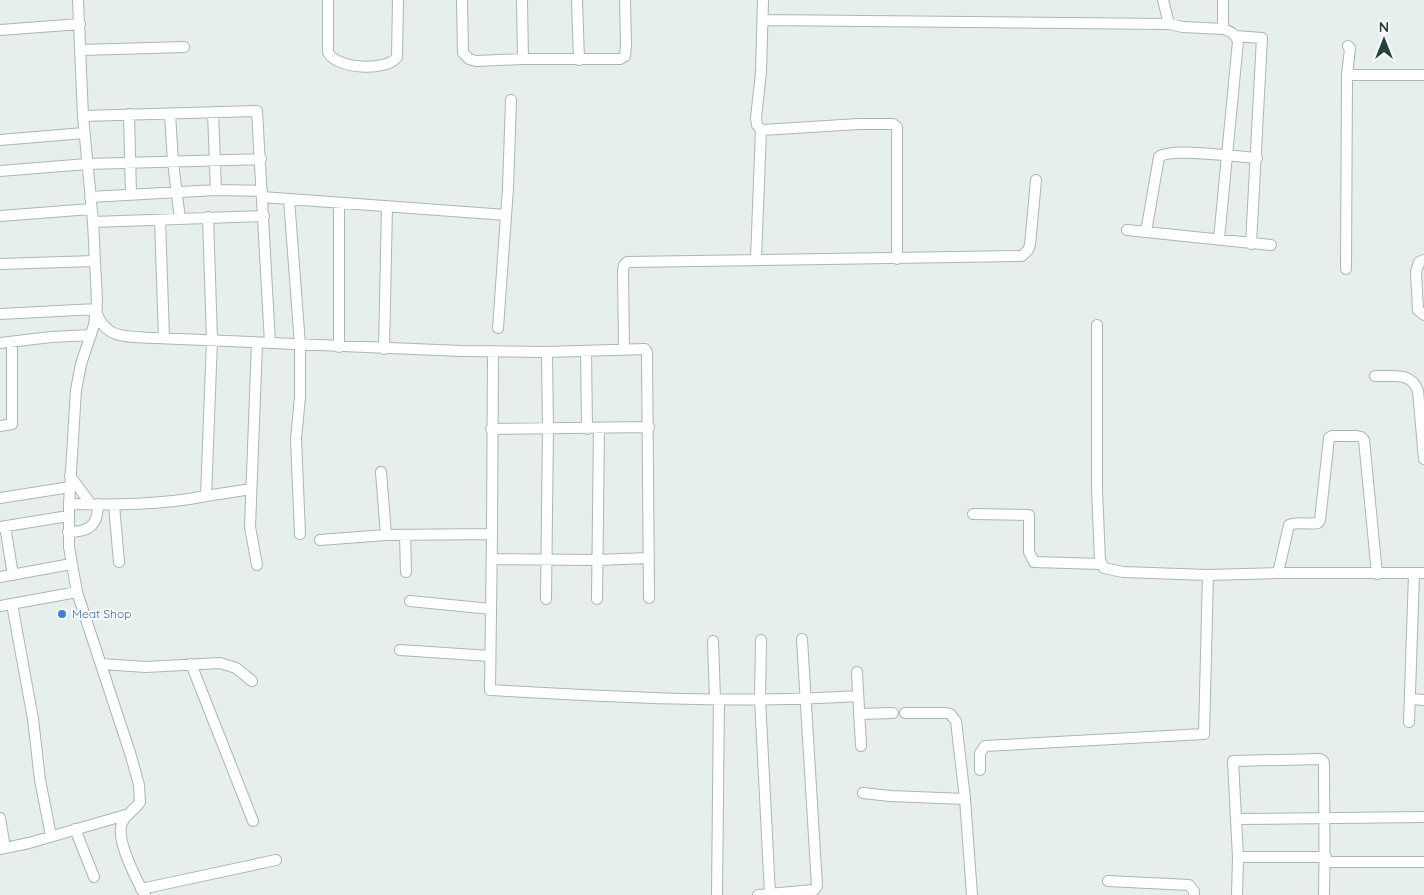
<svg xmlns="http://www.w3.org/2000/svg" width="1424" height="895" font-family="Quicksand,sans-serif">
	<rect width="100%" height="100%" fill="#e6efeb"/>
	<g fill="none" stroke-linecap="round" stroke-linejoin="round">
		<defs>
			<path id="minor" d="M 78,0 L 83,116 L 93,222 L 97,301 L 94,325 L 81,364 L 76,390 L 69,504 L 69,547 L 77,592 L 131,756 L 139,785 L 140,802 C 135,810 125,815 122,823 C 115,839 137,881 145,895
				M 328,0 L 328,52 C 335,69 387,72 397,57 L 398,0
				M 462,0 L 463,53 L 469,59 L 476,61 L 523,59 L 620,59 L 625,56 L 626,45 L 625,0
				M 522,0 L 523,59
				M 577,0 L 579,60
				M 1163,0 L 1169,24
				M 1223,0 L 1223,29
				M 763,20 L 1169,24 L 1183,27 L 1223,29 C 1231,31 1235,34 1238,41 L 1219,239
				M 0,30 L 80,24
				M 1235,36 L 1262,38 L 1251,244
				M 81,50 L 184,47
				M 1347,75 L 1424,75
				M 213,112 L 216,190
				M 129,114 L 131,194
				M 170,114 L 173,162 L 180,219
				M 83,116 L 257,111 L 270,343
				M 761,130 L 859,124 L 893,124 L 897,127 L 897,259
				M 0,140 L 84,133
				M 0,171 L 87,164 L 261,159
				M 90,197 L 216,190 L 262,191
				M 262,197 L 506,215
				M 289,199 L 300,345 L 300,397 L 296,439 L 300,534
				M 339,203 L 339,347
				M 0,216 L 91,209
				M 208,217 L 212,340 L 206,496 L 251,489
				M 160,220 L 164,338
				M 93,222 L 264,216
				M 1127,230 L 1271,245
				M 1146,232 L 1159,157 C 1170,147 1238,157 1257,158
				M 756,259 L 761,130 L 757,125 L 756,118 L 761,72 L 763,0
				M 1424,260 L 1419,262 L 1416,272 L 1418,310 L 1424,315
				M 0,264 L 95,261
				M 1346,269 L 1347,75 L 1350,48 L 1348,46
				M 0,314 L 97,309
				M 97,314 C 107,341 131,336 156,338 L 461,351 L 547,352 L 645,349 L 647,352 L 649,598
				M 1097,325 L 1097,490 L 1100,560 L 1104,568 L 1123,572 L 1208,575 L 1278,573 L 1424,573
				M 498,328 L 508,188 L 511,100
				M 0,343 L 51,337 L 91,335
				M 257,343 L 250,527 L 257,565
				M 624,348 L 623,271 L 624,265 L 627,262 L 1022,256 L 1028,250 L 1030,245 L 1036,180
				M 384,349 L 387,206
				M 586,351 L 587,429
				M 1375,376 C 1393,377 1411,371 1418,391 L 1424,459
				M 0,426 L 12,424 L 12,342
				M 491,429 L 649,427
				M 381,472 L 386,535
				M 70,476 L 91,504
				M 0,498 L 70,487
				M 69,504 C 115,505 161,505 206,496
				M 114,505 L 119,562
				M 973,514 L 1029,515 L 1029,552 L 1034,562 L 1101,564
				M 5,526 L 13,575
				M 0,527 L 68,516
				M 68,532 C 89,532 98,526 98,504
				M 492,534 L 493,351
				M 405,535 L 406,572
				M 320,540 L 386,535 L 492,534 L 490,690 C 612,697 736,704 858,696
				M 492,559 L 598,560 L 649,558
				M 1278,573 L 1289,525 C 1298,521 1309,525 1318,523 L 1320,520 L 1329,438 L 1332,436 L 1357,436 L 1361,437 L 1364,440 L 1377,574
				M 0,577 L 71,564
				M 546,599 L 548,429 L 547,352
				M 597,599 L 599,429
				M 410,601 L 491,609
				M 12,604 L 33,719 L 40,780 L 51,836
				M 0,606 L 77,592
				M 761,640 L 760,699 L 770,894
				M 713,641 L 715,699
				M 400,650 L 490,656
				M 101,664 L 146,667 L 220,663 L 236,668 L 252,681
				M 191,664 L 253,821
				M 857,672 L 861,746
				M 1410,699 L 1424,700
				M 905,713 L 946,713 L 950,714 L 956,721 L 965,799 L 972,895
				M 859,714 L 893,713
				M 1409,722 L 1414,574
				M 980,770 L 980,753 L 985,746 L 1204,734 L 1208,575
				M 863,793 L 890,796 L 965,799
				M 0,818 L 5,848
				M 1237,819 L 1424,817
				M 75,829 L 94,877
				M 0,849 L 29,843 L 129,814
				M 1238,857 L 1326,857
				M 1325,862 L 1424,862
				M 1108,881 L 1189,885 L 1194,891 L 1194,895
				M 141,889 L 276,860
				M 717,895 L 719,699
				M 758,895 L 814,890 L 817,886 L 802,639
				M 1237,895 L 1238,857 L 1233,761 L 1320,759 L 1323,761 L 1324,763 C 1324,807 1325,851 1324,895"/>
		</defs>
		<use href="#minor" stroke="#a8b8b2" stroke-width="12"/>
		<use href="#minor" stroke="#fff" stroke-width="10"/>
	</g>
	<circle fill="#3f7fe0" stroke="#f7fbf9" stroke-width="2" cx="62" cy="614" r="5"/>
	<g text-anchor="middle" stroke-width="4" stroke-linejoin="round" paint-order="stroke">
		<g font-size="12" fill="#366cbe" stroke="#f7fbf9" text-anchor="start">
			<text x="72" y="618">Meat Shop</text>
		</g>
	</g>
	<g transform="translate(1384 40)" stroke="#f7fbf9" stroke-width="4" paint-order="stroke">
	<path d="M0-4L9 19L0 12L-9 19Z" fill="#24423a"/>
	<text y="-8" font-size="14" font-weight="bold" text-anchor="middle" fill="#24423a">N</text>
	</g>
</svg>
